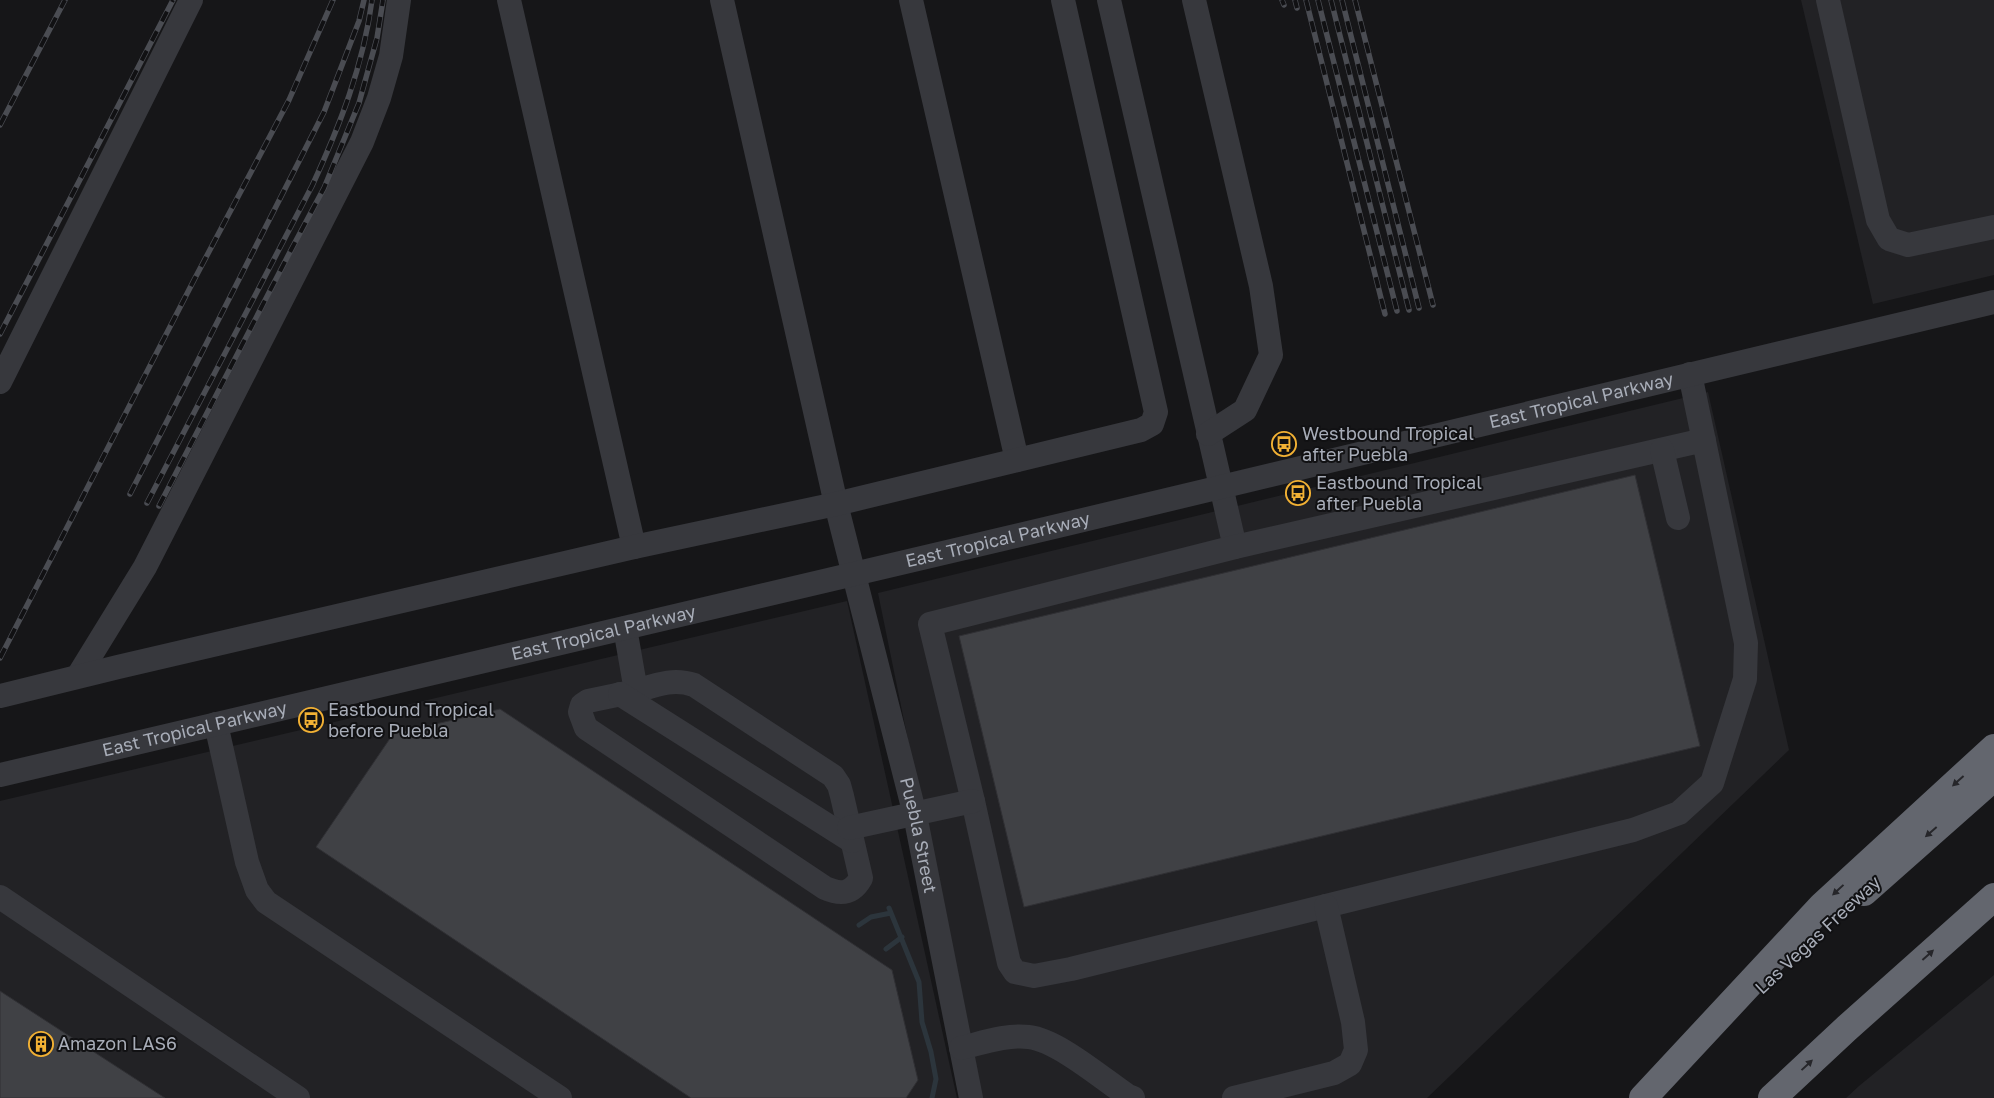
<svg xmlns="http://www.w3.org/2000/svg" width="1994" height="1098" font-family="'Golos Text',sans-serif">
	<rect width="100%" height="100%" fill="#161618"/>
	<path fill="#222225" d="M 1801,0 L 1994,0 L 1994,275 L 1873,304 Z
		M 1708,392 L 1789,750 L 1427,1098 L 981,1098 L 878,593 Z
		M 847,601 L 957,1098 L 0,1098 L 0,801 Z
		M 1994,975 L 1994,1098 L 1846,1098 L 1859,1086 Z"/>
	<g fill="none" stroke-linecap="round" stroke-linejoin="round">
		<path stroke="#2c353c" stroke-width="5" d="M 889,908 L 919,982 L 922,1022 L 931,1052 L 936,1079 L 932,1098
			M 859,925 L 871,917 L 891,913
			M 886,949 L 902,937"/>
	</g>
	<path fill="#404145" stroke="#303034" d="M 1635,475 L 1700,746 L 1024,907 L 959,636 Z
		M 500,709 L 892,970 L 918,1080 L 906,1098 L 691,1098 L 316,847 L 393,734 Z
		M 0,991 L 165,1098 L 0,1098 Z"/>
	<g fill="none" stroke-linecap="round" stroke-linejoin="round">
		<g stroke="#37383d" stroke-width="24">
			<path d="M 509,0 L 634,547"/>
			<path id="s1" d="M 722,0 L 836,504 L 915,815 L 971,1098"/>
			<path d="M 911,0 L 1017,460"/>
			<path d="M 1109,0 L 1235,547"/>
			<path d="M 1194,0 L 1261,286 L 1271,355 L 1245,410 L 1208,434"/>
			<path d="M 1828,0 L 1878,220 L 1889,239 L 1908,245 L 1994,227"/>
			<path d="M 1690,374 L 1746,643 L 1745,679 L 1712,783 L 1679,813 L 1633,830 L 1071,969 L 1034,976 L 1015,972 L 1009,963 L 973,801 L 930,624 L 1235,547 L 1704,440"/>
			<path d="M 0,382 L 191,0"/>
			<path d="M 1662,450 L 1678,518"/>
			<path d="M 625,628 L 636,691 L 588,701 L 582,705 L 580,712 L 586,728 L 825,888 C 841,895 852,894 861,878 L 842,796 L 839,785 L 833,776 L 694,685 C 673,678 656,685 636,691"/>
			<path d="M 78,676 L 145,567 L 362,142 L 379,98 L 391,56 L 399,0"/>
			<path d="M 620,694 L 852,841"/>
			<path d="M 0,696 L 118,667 L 634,547 L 836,504 L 1141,430 L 1152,424 L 1156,412 L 1063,0"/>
			<path d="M 216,724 L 247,862 L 257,890 L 266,902 L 560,1098"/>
			<path id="s2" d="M 0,775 L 1062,525 L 1994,302"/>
			<path d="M 849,828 L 973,801"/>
			<path d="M 0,897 L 298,1098"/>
			<path d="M 961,1048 C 982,1043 1007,1034 1029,1037 C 1057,1040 1103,1079 1128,1096 L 1133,1098"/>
			<path d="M 1234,1098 L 1334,1073 L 1350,1064 L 1356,1050 L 1353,1022 L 1326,906"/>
		</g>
		<path stroke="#63666e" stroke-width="28" d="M 1864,892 L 1994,777
			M 1643,1098 L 1822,906 L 1994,748
			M 1772,1098 L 1847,1028 L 1994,897"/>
		<defs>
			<path id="rail" d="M 1282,0 L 1284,5
				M 1295,0 L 1297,8
				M 1306,0 L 1385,314
				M 1318,0 L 1397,311
				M 1331,0 L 1409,310
				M 1342,0 L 1419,308
				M 1355,0 L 1433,305
				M 0,125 L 65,0
				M 0,334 L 173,0
				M 130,494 L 324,112 L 359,21 L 364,0
				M 147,503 L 312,186 C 340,125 363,67 372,0
				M 159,506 L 291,250 L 324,188 L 359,103 L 377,38 L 383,0
				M 0,658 L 194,280 L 289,100 L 333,0"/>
		</defs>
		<use href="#rail" stroke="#4a4c52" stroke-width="5.5"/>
		<use href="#rail" stroke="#111113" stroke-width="4" stroke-dasharray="11" stroke-linecap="butt"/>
	</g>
	<defs><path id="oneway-solid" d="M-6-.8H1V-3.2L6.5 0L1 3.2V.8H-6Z" transform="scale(1.25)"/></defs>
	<g fill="#26262a">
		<use href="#oneway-solid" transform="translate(1958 781) rotate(138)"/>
		<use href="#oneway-solid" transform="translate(1931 832) rotate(139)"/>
		<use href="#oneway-solid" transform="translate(1838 890) rotate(137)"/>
		<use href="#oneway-solid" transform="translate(1928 955) rotate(-42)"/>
		<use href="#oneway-solid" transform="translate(1807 1065) rotate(-43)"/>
	</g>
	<defs>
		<symbol id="bus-ring" viewBox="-11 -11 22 22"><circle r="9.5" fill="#111113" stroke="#f2b134" stroke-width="1.5"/><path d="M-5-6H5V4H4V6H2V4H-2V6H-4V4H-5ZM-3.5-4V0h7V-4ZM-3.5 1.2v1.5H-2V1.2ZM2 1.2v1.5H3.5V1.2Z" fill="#f2b134"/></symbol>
		<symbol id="building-ring" viewBox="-11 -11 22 22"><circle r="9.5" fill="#111113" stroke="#f2b134" stroke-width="1.5"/><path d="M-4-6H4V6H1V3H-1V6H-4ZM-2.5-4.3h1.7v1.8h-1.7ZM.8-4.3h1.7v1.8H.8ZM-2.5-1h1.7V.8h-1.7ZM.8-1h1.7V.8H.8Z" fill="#f2b134"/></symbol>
	</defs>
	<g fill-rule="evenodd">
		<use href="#bus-ring" x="1270" y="430" width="28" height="28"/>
		<use href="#bus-ring" x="1284" y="479" width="28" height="28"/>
		<use href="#bus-ring" x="297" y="706" width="28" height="28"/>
		<use href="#building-ring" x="27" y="1030" width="28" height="28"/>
	</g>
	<g text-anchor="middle" stroke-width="4" stroke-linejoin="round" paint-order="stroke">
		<g font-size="18" fill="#a8adb8" stroke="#111113">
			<text dy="6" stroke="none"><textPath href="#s2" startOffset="1625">East Tropical Parkway</textPath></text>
			<text dy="6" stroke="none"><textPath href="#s2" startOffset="1025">East Tropical Parkway</textPath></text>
			<text dy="6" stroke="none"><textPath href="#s2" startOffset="620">East Tropical Parkway</textPath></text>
			<text dy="6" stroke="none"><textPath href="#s2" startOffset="200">East Tropical Parkway</textPath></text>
			<text dy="6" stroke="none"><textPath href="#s1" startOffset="858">Puebla Street</textPath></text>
			<text transform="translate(1818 935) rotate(-43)" y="6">Las Vegas Freeway</text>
		</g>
		<g font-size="18" fill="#a8adb8" stroke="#111113" text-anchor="start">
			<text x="1302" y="440">Westbound Tropical<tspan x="1302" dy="21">after Puebla</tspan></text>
			<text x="1316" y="489">Eastbound Tropical<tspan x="1316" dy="21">after Puebla</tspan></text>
			<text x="328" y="716">Eastbound Tropical<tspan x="328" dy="21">before Puebla</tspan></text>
			<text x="58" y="1050">Amazon LAS6</text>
		</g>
	</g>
</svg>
